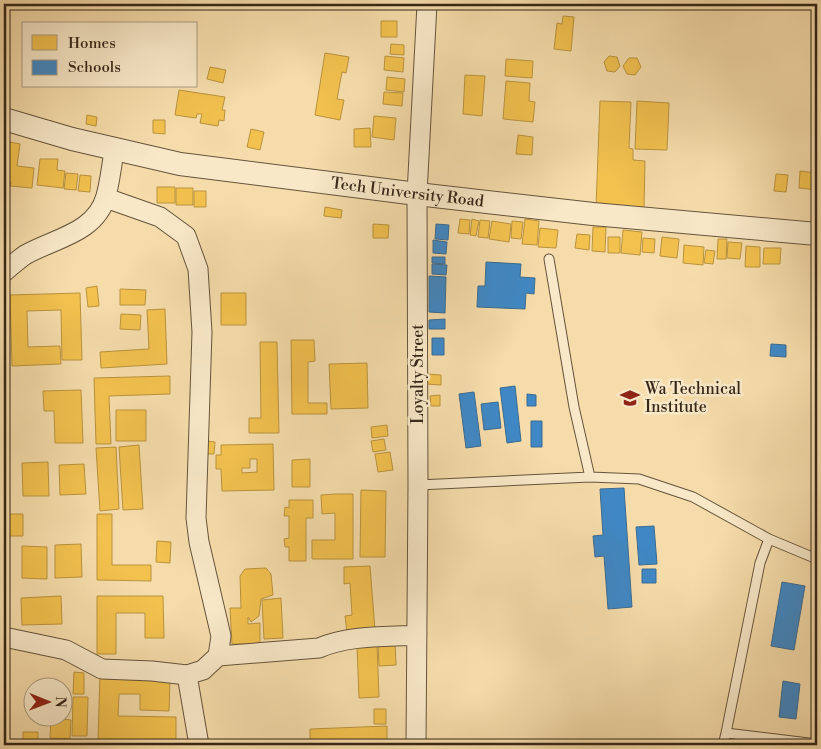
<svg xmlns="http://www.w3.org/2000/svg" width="821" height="749" font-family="'Libre Bodoni',serif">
<rect width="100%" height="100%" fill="#f5dcaa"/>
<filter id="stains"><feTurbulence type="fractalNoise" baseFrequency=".004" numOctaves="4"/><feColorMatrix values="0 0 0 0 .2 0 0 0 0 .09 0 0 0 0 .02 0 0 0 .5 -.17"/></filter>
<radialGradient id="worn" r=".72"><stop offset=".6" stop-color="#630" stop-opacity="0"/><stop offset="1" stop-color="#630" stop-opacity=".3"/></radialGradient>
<path fill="#f2c14e" stroke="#ba933e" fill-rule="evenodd" d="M563,16L574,17L571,51L554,49L557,23L562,24Z
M381,21H397V37H381Z
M391,44L404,45V55L390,54Z
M325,53L349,57L346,73L342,72L337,99L344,100L340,120L315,115Z
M385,56L404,58L403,72L384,70Z
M609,56L617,57L620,66L615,72L607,71L604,62Z
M629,58H637L641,67L635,75L627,74L623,66Z
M506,59L533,61L532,78L505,76Z
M210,67L226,70L223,83L207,79Z
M465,75L485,76L482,116L463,114Z
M387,77L405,79L404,92L386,90Z
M506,81L530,83L529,101L535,102L533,122L503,119Z
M179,90L225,97L222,110H225L224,121L219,120L218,126L200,123L202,114H197L196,118L175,115Z
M384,92L403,93L402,106L383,104Z
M600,101L631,102L629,148L633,149V160L645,161L644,208L596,207Z
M637,101L669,103L667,150L635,149Z
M87,115L97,117L96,126L86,124Z
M374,116L396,118L394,140L372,137Z
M153,120H165V134L153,133Z
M370,128L371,147H354V129Z
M251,129L264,132L260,150L247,147Z
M518,135L533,137L532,155L516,154Z
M10,142L20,144L17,166L34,168L32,188L10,186L11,182L4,181Z
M40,159H58L57,170L65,171L63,188L37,185Z
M800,171L817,173V190L799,188Z
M66,173L78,174L76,190L64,189Z
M776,174L788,175L786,192L774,191Z
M80,175L91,176L90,192L78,191Z
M157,187H175V203H157Z
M176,188H193V205H176Z
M194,191H206V207H194Z
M325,207L342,210L341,218L324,216Z
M460,219L470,220L469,234L458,233Z
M472,219L479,221L476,236L470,235Z
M525,219L539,221L537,245L522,244Z
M480,220L490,221L488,238L478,237Z
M492,221L511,224L509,242L489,239Z
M512,221L523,222L521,239L511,238Z
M373,224L389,225L388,238H373Z
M593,227H606L605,252L592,251Z
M540,228L558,230L556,248L538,247Z
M623,230L642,232L640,255L621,253Z
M577,234L590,235L589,250L575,248Z
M608,237H620V253H608Z
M662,237L679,239L677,258L660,256Z
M643,238L655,239L654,253L642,252Z
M718,239H727L726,259H717Z
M728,242L742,243L740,259L727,258Z
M684,245L704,247L703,265L683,263Z
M746,246L760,247V267H745Z
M764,248H781L780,264H763Z
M706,250L715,251L713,264L704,263Z
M97,286L99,306L88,307L86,288Z
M120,289L146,290L145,305H120Z
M80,293L82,360H62L61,310L27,311L28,347L60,346L61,364L12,366L10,295Z
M221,293H246V325H221Z
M165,309L167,364L101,368L100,352L149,349L147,310Z
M121,314L141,315L140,330L120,329Z
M4,339H8L9,359L4,360Z
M291,340H314L315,361L308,362V403H327V414H292Z
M260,342H277L279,433H249V418H261Z
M367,363L368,408L331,409L329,364Z
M427,374L441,375V385L426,384Z
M170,376V394L109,396L111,444H96L94,378Z
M81,390L83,443H55L54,411H44L43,391Z
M440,395V406H431L430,396Z
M116,410H146V441H116Z
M387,425L388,436L372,438L371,427Z
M384,439L386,450L373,452L371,441Z
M207,441L215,442L214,454H207Z
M273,444L274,490L222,491L221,469H216V455H221V445ZM250,459H257V472L242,473V468H250Z
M139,445L143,509L123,510L119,447Z
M116,447L119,509L100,511L96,448Z
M390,452L393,470L378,472L375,454Z
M310,459V487H292V460Z
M48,462L49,496H23L22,463Z
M84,464L86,494L60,495L59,465Z
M361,490L386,491L385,557H360Z
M335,494H353V559H312V540H335V513L322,514L321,495Z
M289,500H313V518H306V561H289V547H285L284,539L289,538V516H284L285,507L289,508Z
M7,514H23V536H7Z
M97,514H112V565H151V581L97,580Z
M157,541L171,542L170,563L156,562Z
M81,544L82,577L55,578V545Z
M22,546L47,547V579L22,578Z
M370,566L375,630L347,633L345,616L352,615L350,583L344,584V567Z
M266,568L271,574L273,595L261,599L259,616L251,622L248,617V624L260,623V644H232L230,608H241L240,576L245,569Z
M61,596L62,624L22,625L21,598Z
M97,596H163L164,638H145V613H116V654H97Z
M281,598L283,638L264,639L262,600Z
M395,643L396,665L379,666L378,644Z
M377,644L379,697L359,698L357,645Z
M74,672L84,673V694H73Z
M100,672L170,679L169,711L140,710V694H119L118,716L176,717V743L98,741Z
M73,697H88L87,736H72Z
M374,709H386V724H374Z
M51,718L71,720L70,739L50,738Z
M387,726V745H310V729Z
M23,732H38V745H23Z"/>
<path fill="#3f88c5" stroke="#3c6b91" d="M436,224L449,225L448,240L435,239Z
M433,240L447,242L446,254L433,253Z
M432,257H445V264L432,263Z
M486,262L521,264L520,277L535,278L534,294L526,293L525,309L477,307L478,286H485Z
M432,264L447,265L446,275L432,274Z
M429,276L446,277L445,313L429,312Z
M445,319V329H429V320Z
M432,338H444V355H432Z
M771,344L786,345V357L770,356Z
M515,386L521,441L507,443L500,388Z
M474,392L481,446L466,448L459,394Z
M527,394L536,395V406H527Z
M498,402L501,428L484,430L481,404Z
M531,421H542V447H531Z
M624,488L632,607L608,609L604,556L595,557L593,536L603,535L600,489Z
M654,526L657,564L639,565L636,527Z
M642,569H656V583H642Z
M782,582L805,586L794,650L771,646Z
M783,681L800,684L796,719L779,717Z"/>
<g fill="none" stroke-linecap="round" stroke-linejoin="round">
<defs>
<path id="service" d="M549,259L574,407L590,477
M418,485L590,477L639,479L693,497L769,539L817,559
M769,539L760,563L726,733L817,744
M723,745L726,733"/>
<path id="minor" d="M4,272C11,266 18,260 25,255C55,238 96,233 106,196C110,181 112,165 114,150
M4,637L66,650L102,669L152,671L187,675L203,670L218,656L221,636L199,542L196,518L202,332L198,269L186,236L160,217L106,198
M218,656L319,648C349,635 384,637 417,635
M187,675L199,745
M416,745L418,485L417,194L427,4"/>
<g id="tertiary">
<path id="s1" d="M4,119L72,139L180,164L417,194L593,214L817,234"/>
</g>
</defs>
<use href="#service" stroke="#66543c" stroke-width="11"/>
<use href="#minor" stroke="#66543c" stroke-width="21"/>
<use href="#tertiary" stroke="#66543c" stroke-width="24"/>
<use href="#service" stroke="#f8e8c8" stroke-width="9"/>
<use href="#minor" stroke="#f8e8c8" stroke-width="19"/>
<use href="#tertiary" stroke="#f8e8c8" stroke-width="22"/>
</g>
<defs>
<symbol id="school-bare" viewBox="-9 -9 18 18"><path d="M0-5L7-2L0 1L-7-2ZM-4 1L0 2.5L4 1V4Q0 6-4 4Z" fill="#8f2418" stroke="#f8e8c8" stroke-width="2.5" paint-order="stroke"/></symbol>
</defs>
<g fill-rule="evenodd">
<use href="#school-bare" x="616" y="384" width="28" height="28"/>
</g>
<g text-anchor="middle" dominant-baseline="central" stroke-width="5" stroke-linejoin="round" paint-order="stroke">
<g font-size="16" fill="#362718" stroke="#f8e8c8">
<text stroke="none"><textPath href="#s1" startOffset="411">Tech University Road</textPath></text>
<text transform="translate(418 374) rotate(-90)">Loyalty Street</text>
</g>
<g font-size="16" fill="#362718" stroke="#f8e8c8" text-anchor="start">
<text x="645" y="389">Wa Technical<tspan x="645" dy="18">Institute</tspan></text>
</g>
</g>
<rect width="821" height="749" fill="none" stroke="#f5dcaa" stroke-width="20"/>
<rect x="5" y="5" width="811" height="739" fill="none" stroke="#362718" stroke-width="2.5"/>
<rect x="10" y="10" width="801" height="729" fill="none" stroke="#362718"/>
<rect x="22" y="22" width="175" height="65" fill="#f8e8c8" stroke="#aa9b82"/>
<rect x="32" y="35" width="25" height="15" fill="#f2c14e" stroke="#aa9b82"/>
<text x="68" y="48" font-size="15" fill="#362718">Homes</text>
<rect x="32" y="60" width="25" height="15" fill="#3f88c5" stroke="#aa9b82"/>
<text x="68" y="72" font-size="15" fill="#362718">Schools</text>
<g transform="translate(48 702) rotate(91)"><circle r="24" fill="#f8e8c8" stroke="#aa9b82"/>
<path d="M0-4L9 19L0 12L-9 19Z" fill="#8f2418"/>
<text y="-8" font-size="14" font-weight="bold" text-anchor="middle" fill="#362718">N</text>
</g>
<rect width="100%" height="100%" filter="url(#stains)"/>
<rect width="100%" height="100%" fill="url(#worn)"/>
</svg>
